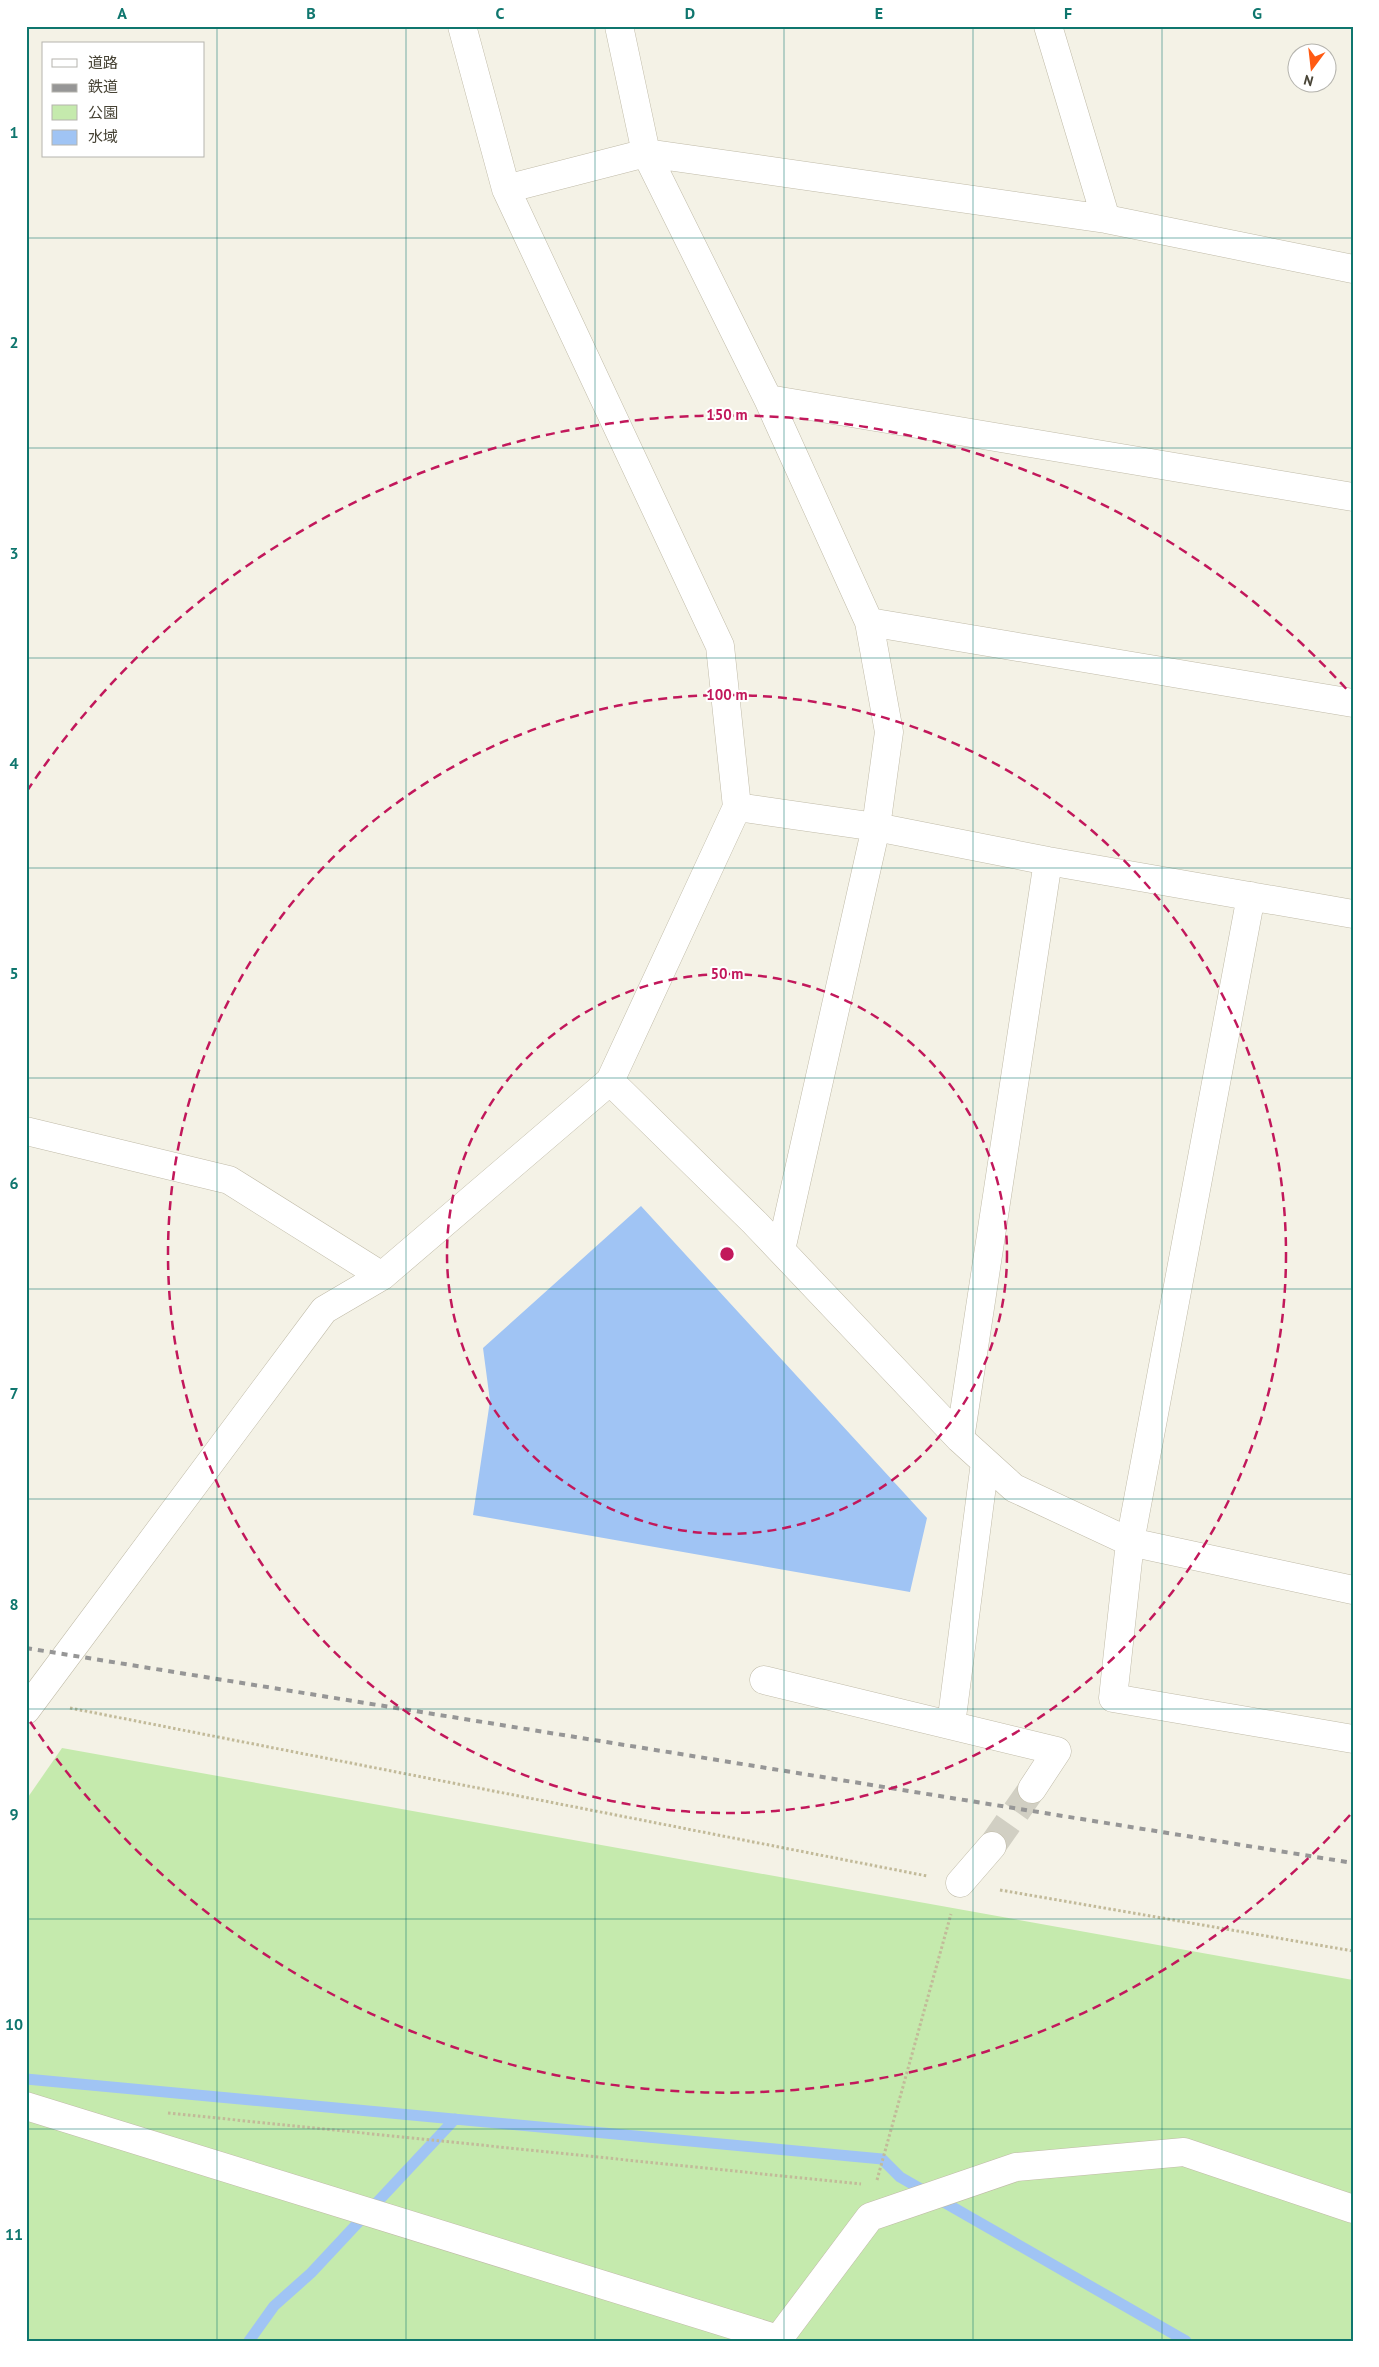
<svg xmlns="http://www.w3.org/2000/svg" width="1379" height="2367" font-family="'PT Sans','Noto Sans JP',sans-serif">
<rect width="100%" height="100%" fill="#f4f2e6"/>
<path fill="#c5eaad" d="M62,1748L1353,1980V2341H26V1800Z"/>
<path fill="#a0c4f4" d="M641,1206L927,1518L910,1592L473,1515L490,1401L483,1348Z"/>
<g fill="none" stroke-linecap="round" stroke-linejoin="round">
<path stroke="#a0c4f4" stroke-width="11" d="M26,2079L882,2159L900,2177L1186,2341
M249,2341L274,2306L311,2273L455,2119"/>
<path stroke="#d1cfc3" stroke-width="28" stroke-dasharray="28 14" stroke-linecap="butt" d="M992,1846L1032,1789"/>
<defs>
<path id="minor" d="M619,26L646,153L768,399L869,622L889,732L876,827L781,1250
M1048,26L1106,219
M506,189L646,153L1106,219L1353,269
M768,399L1353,497
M869,622L1353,703
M737,807L876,827L1048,861L1353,914
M1251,896L1130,1542L1113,1698L1353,1739
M610,1081L755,1223L960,1439L1014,1488L1130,1542L1353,1590
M26,1131L229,1180L382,1276
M960,1439L1048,861
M764,1680L1057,1751L1032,1789
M26,1710L324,1310L382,1276L610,1081L737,807L720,646L506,189L462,26
M951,1725L985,1462
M960,1883L992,1846
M26,2106L778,2339
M777,2341L870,2217L1016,2167L1184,2152L1353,2209"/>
</defs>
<use href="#minor" stroke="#c0bba8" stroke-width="29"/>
<path stroke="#c2ba99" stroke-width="3" stroke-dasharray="2.5 2.5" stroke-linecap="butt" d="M70,1708L927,1876
M1000,1890L1353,1951
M168,2113L861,2184
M877,2180L951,1914"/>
<use href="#minor" stroke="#fff" stroke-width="28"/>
<path stroke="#969696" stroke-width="4" stroke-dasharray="6 6" stroke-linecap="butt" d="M26,1648L1353,1863"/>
</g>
<path fill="none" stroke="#0f766e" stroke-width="1" stroke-opacity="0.55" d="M217,26V2341M406,26V2341M595,26V2341M784,26V2341M973,26V2341M1162,26V2341M26,238H1353M26,448H1353M26,658H1353M26,868H1353M26,1078H1353M26,1289H1353M26,1499H1353M26,1709H1353M26,1919H1353M26,2129H1353"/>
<g fill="none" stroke="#c2185b" stroke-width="2.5" stroke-dasharray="9 6">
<circle cx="727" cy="1254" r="280"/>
<circle cx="727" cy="1254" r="559"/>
<path d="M1350 1815A839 839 0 0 1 27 1717M27 791A839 839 0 0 1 1350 693"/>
</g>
<circle cx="727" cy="1254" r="8" fill="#c2185b" stroke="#fff" stroke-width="2.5"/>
<g font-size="15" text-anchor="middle" font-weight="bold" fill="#c2185b" stroke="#fff" stroke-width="4" stroke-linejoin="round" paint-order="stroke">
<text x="727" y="420">150 m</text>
<text x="727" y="700">100 m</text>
<text x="727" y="979">50 m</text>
</g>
<rect width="1379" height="2367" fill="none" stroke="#ffffff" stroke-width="55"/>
<rect x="42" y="42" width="162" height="115" fill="#ffffff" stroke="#b5b4ae"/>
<rect x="52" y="59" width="25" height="8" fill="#ffffff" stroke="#b5b4ae"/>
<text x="88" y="68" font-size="15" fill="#474335">道路</text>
<rect x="52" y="84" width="25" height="8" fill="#969696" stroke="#b5b4ae"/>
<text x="88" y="92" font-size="15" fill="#474335">鉄道</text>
<rect x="52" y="105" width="25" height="15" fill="#c5eaad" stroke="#b5b4ae"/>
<text x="88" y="118" font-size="15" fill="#474335">公園</text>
<rect x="52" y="130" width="25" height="15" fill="#a0c4f4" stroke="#b5b4ae"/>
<text x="88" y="142" font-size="15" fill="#474335">水域</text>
<g transform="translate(1312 68) rotate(195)"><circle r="24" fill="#ffffff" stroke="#b5b4ae"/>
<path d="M0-4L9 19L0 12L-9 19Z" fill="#ff5a12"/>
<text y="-8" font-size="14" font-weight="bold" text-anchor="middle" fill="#474335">N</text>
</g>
<rect x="28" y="28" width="1324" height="2312" fill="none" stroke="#0f766e" stroke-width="2"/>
<g font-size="16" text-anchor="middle" font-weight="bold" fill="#0f766e">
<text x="122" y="19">A</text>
<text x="311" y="19">B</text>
<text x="500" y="19">C</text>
<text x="690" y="19">D</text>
<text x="879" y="19">E</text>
<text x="1068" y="19">F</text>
<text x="1257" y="19">G</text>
<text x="14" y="138">1</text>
<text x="14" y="348">2</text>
<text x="14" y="559">3</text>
<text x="14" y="769">4</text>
<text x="14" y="979">5</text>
<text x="14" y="1189">6</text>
<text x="14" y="1399">7</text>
<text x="14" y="1610">8</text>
<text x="14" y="1820">9</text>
<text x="14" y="2030">10</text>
<text x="14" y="2240">11</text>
</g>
</svg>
